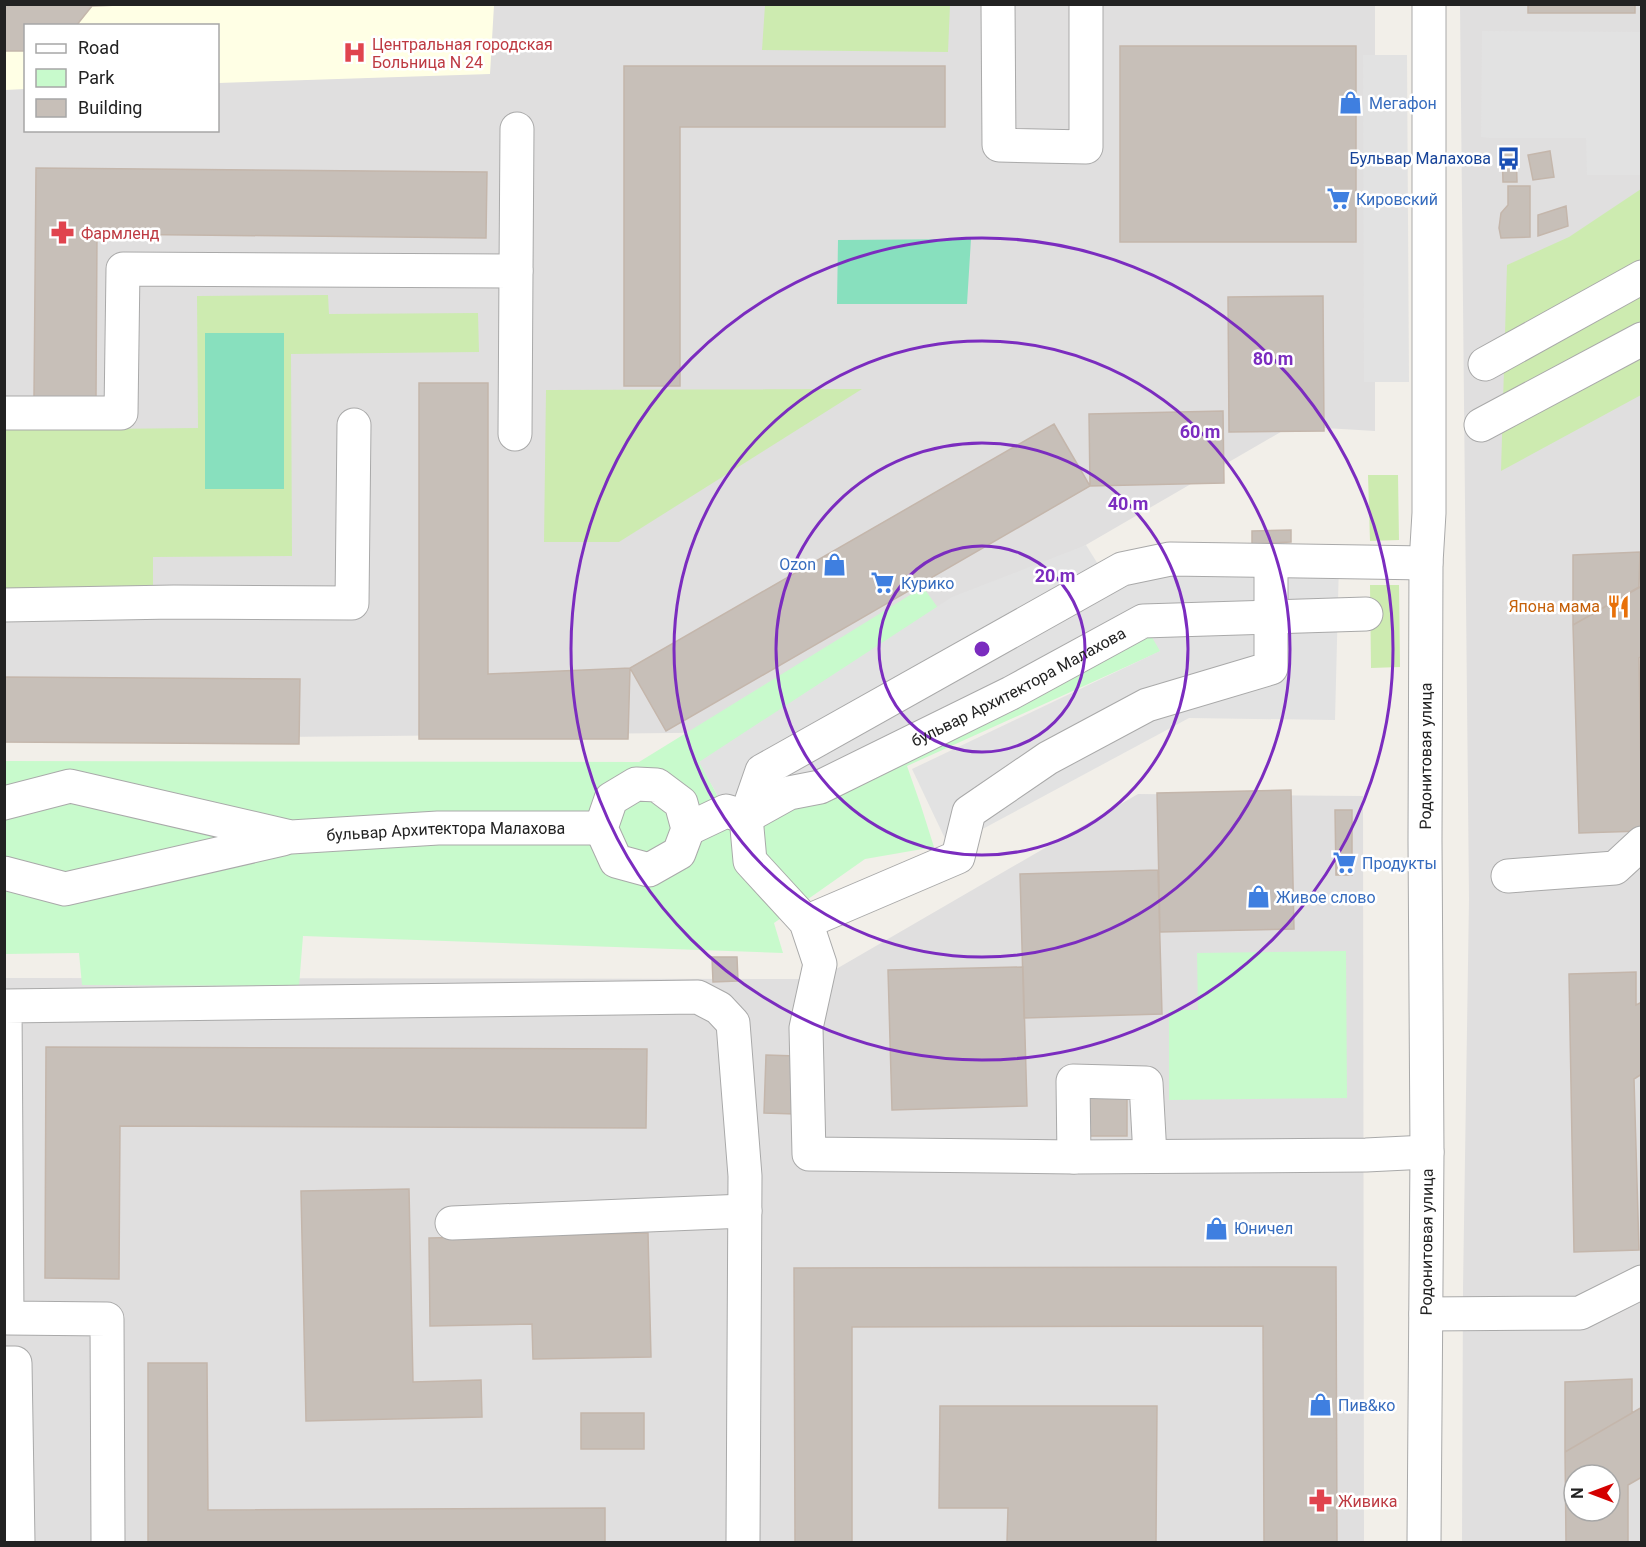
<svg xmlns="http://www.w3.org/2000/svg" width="1646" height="1547" font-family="Roboto,sans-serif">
<rect width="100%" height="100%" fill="#f2efe9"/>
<path fill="#e0dfdf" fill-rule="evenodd" d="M4,5H1375V431L1291,426L763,732L5,740ZM26,26H218V130H26Z
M1460,5H1641V1542H1462L1463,1289L1469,899ZM1574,1475H1610V1511H1574Z
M1138,794L1363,796L1364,1542H5V978L819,979Z"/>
<path fill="#ffffe5" d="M4,5H494L490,74L218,83V26H26L25,89L5,90Z"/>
<path fill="#cdebb0" d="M765,5H950L948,52L762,50Z
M1641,189V395L1501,471L1507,265L1569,237Z
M328,295L329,314L478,313L479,352L291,354L292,556L153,557V589L5,591L4,430L198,428L197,296Z
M862,389L619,542H544L546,390Z
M1368,475H1398L1399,540L1370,541Z
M1370,585H1399L1400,667L1371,668Z"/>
<path fill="#c8facc" d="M923,587L941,612L700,762L735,830L1143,621L1161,651L907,766L921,806L934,847L865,859L774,923L783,953L303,936L299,986L82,985L79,953L5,954L4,761L639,762Z
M1346,951L1347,1098L1169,1100V1010H1198L1197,953Z"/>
<path fill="#88e0be" d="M971,239L967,304H837L838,240Z
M205,333H284V489H205Z"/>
<path fill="#e2e2e2" d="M1482,31L1641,32V175H1587L1586,138H1490L1481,137Z
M1363,55H1407L1409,382H1364Z
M1086,545L1101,569L1339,562L1335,720L1189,718L949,847L912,769L1160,651L1143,622L726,811L699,762L952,597Z"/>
<path fill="#c7bfb8" stroke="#c4b6ab" stroke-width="1.5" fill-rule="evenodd" d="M4,4H147L92,6L76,26H26V51H4Z
M1528,4H1635V13H1528Z
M1120,46H1356V242H1120Z
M624,66H945V127H680V386H624Z
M1516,148L1517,182H1503L1502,149Z
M1550,151L1554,177L1533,180L1528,155Z
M36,168L487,172L486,238L97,234L96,398H34Z
M1508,186H1530V237L1501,238L1499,228L1501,213L1508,205Z
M1566,206L1568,226L1538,236V215Z
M1323,296L1324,431L1229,432L1228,297Z
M419,383H488V674L630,668L628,739H419Z
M1223,411L1224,483L1090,486L1089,414Z
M1054,424L1090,486L666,731L630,668Z
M1291,530V542L1252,544V531Z
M1640,552L1639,587L1573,625V555Z
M1642,586V656L1639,658L1642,831L1579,833L1573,625Z
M4,677L300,679L299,744L4,742Z
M1291,790L1294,929L1160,932L1157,793Z
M1335,810H1352V875H1336Z
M1158,870L1162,1014L1024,1018L1020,874Z
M712,957H737L738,981L713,982Z
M1023,967L1027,1106L892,1110L888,970Z
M1636,972V1005L1642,1002V1074L1634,1079L1639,1250L1574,1252L1569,974Z
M46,1047L647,1049L646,1128L120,1126L119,1279L45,1278Z
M766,1055L796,1056L795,1114L764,1113Z
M1081,1096H1127V1136H1081Z
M409,1189L413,1382L481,1380L482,1417L306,1421L301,1191Z
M648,1233L651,1357L533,1359L532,1324L430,1326L429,1238Z
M1336,1267L1337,1542H1264L1263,1326L852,1327V1542H795L794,1268Z
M148,1363H207L208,1510L605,1508V1542H148Z
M1632,1379V1413L1565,1452V1382Z
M940,1406H1157L1156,1542H1007L1008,1508H939Z
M1642,1407V1477L1628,1485V1542H1566L1565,1452ZM1574,1475H1610V1511H1574Z
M581,1413H644V1449H581Z"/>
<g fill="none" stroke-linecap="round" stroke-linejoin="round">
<defs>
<g id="minor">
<path d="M998,4L999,145L1086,147V4"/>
<path d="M516,271L517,129"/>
<path d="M1485,364L1642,277"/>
<path d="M4,413H121L123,269L516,271L515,434"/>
<path d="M1481,425L1642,339"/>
<path d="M1426,563L1170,559L1122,569L762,771L746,817L750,861L806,922L820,964L806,1028L809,1154L1074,1157L1366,1155L1427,1152"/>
<path d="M4,605L174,602L352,603L354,425"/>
<path d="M636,784L657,785L681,803L688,829L679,853L649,870L616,861L601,828L611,799Z"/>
<path id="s1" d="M4,803L70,786L291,837L438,828H601"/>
<path id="s2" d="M688,829L726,811L746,817L789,793L820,787L1011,693L1143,621L1366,614"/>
<path d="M4,873L65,889L283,839"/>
<path d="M1508,876L1615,868L1642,843"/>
<path d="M806,922L958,857L969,812L1048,758L1147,705L1271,668V561"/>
<path d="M1074,1157L1073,1081L1146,1083L1150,1156"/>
<path d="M452,1223L745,1211"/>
<path d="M1426,1314L1580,1313L1642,1282"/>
<path d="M4,1363H15L18,1542"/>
<path d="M108,1542L107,1319L7,1318L5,1006L698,997L719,1008L733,1023L745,1176L743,1542"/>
<path id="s3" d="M1424,1542L1427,1152L1425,840L1426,563L1429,513V4"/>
</g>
</defs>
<use href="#minor" stroke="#a9a9a9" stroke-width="35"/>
<use href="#minor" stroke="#fff" stroke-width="33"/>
</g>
<g fill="none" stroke="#7b2cbf" stroke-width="3">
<circle cx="982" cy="649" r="103"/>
<circle cx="982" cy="649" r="206"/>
<circle cx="982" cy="649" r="308"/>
<circle cx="982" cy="649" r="411"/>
</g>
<defs>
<symbol id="hospital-bare" viewBox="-9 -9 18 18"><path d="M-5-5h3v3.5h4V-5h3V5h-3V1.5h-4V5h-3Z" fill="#e0444e" stroke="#fff" stroke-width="2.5" paint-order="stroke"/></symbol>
<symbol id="shop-bare" viewBox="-9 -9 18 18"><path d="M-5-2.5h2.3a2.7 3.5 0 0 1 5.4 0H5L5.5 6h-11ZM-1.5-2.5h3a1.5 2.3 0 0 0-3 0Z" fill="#3f7fe0" stroke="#fff" stroke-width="2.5" paint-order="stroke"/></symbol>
<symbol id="bus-bare" viewBox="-9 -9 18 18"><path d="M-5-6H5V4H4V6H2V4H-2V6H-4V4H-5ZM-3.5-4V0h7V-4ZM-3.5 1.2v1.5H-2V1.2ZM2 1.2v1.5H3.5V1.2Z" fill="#1a4fb4" stroke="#fff" stroke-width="2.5" paint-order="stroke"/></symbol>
<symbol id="supermarket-bare" viewBox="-9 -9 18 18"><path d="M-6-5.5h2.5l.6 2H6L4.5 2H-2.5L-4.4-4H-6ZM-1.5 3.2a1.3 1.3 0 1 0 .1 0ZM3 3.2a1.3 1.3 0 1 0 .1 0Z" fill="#3f7fe0" stroke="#fff" stroke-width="2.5" paint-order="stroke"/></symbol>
<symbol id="pharmacy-bare" viewBox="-9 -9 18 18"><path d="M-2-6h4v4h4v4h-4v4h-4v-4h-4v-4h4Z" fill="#e0444e" stroke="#fff" stroke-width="2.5" paint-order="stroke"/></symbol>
<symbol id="restaurant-bare" viewBox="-9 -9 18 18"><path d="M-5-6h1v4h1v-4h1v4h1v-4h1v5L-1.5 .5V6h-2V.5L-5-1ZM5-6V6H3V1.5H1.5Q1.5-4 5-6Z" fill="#e8710a" stroke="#fff" stroke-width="2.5" paint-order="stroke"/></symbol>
</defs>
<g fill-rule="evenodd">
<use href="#hospital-bare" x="338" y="36" width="33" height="33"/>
<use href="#shop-bare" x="1334" y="86" width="33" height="33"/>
<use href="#bus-bare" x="1492" y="142" width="33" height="33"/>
<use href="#supermarket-bare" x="1322" y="182" width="33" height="33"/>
<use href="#pharmacy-bare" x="46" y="216" width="33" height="33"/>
<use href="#shop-bare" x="818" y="548" width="33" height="33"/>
<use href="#supermarket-bare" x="866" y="566" width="33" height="33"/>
<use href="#restaurant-bare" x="1602" y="590" width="33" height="33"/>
<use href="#supermarket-bare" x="1328" y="846" width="33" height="33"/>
<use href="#shop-bare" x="1242" y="880" width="33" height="33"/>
<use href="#shop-bare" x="1200" y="1212" width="33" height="33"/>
<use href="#shop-bare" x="1304" y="1388" width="33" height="33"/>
<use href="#pharmacy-bare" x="1304" y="1484" width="33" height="33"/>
</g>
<g text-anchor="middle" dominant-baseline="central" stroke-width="5" stroke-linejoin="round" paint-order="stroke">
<g font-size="16" fill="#be3a42" stroke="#fff" text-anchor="start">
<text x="372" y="44">Центральная городская<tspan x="372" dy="18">Больница N 24</tspan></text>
<text x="81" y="233">Фармленд</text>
<text x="1338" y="1501">Живика</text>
</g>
<g font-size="16" fill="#366cbe" stroke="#fff" text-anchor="start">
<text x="1369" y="103">Мегафон</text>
<text x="1356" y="199">Кировский</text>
<text x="816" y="564" text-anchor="end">Ozon</text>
<text x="901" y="583">Курико</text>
<text x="1362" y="863">Продукты</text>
<text x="1276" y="897">Живое слово</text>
<text x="1234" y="1228">Юничел</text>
<text x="1338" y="1405">Пив&amp;ко</text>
</g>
<g font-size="16" fill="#164399" stroke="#fff" text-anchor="end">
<text x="1491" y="158">Бульвар Малахова</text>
</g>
<g font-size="16" fill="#c56008" stroke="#fff" text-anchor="end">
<text x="1600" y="606">Япона мама</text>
</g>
<g font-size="16" fill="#222" stroke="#fff">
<text stroke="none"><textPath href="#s2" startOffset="366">бульвар Архитектора Малахова</textPath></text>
<text stroke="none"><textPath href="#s3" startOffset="786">Родонитовая улица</textPath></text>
<text stroke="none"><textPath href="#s1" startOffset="450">бульвар Архитектора Малахова</textPath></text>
<text stroke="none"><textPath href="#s3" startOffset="300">Родонитовая улица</textPath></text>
</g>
</g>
<circle cx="982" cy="649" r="9" fill="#7b2cbf" stroke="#fff" stroke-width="3"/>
<g font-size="18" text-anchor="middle" font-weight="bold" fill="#7b2cbf" stroke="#fff" stroke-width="5" stroke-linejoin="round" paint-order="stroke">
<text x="1273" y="365">80 m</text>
<text x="1200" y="438">60 m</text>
<text x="1128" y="510">40 m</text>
<text x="1055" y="582">20 m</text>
</g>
<rect width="1646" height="1547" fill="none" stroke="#222222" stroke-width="12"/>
<rect x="24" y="24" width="195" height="108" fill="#ffffff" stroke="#a7a7a7" stroke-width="1.5"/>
<rect x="36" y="44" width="30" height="9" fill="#ffffff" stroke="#a7a7a7" stroke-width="1.5"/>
<text x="78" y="54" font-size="18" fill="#222222">Road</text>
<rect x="36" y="69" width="30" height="18" fill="#c8facc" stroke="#a7a7a7" stroke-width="1.5"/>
<text x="78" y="84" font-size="18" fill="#222222">Park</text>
<rect x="36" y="99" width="30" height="18" fill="#c7bfb8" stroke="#a7a7a7" stroke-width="1.5"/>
<text x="78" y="114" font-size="18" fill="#222222">Building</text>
<g transform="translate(1592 1493) rotate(270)"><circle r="28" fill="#ffffff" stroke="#a7a7a7" stroke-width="1.5"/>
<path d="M0-4.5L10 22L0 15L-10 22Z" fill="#d40000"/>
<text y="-9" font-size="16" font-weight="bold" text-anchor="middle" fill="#222222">N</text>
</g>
</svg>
